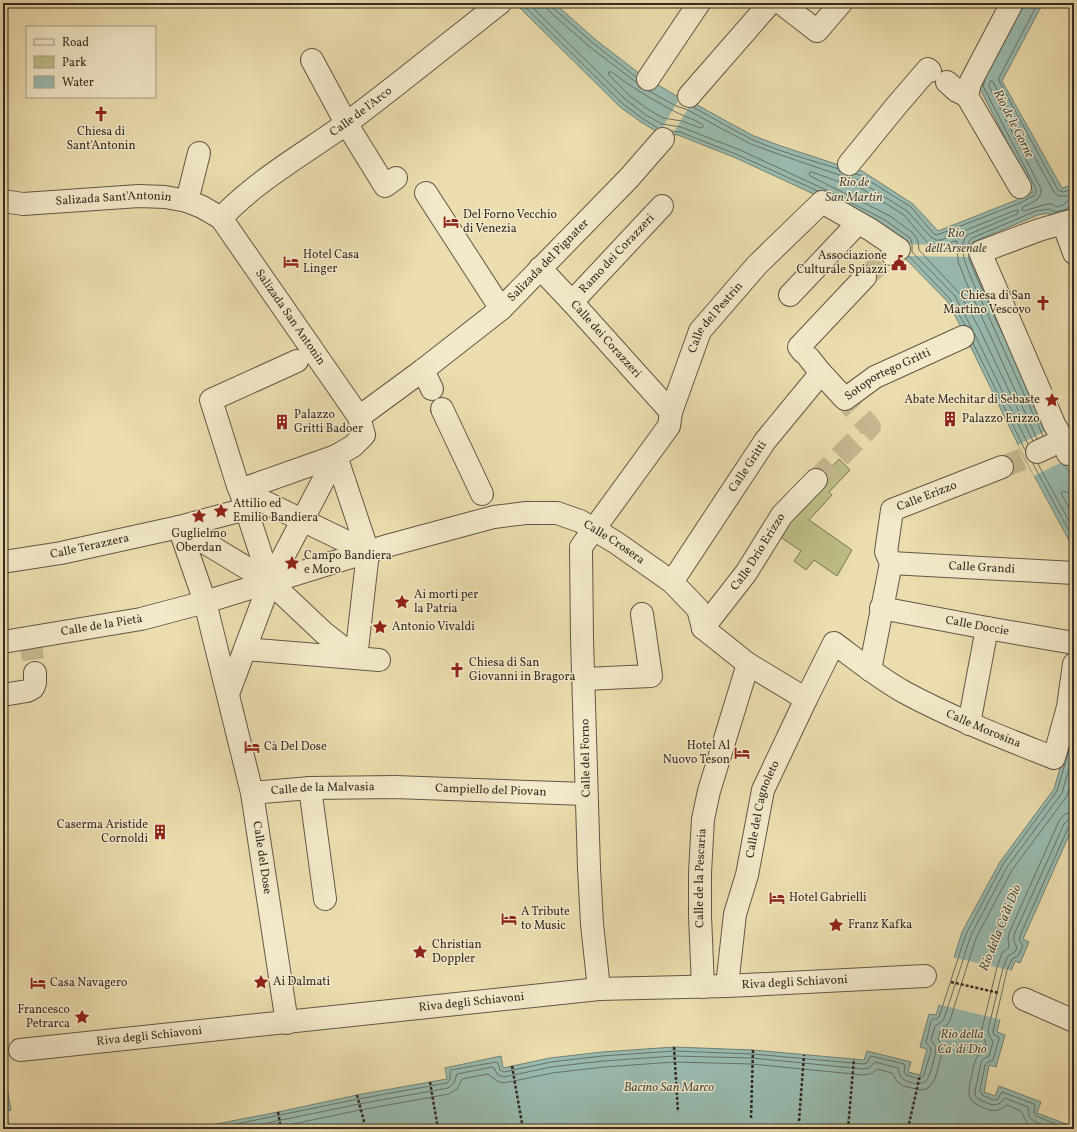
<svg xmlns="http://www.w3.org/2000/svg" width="1077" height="1132" font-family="Vollkorn,serif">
<rect width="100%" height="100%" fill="#ebddad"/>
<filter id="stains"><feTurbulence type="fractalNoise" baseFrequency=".005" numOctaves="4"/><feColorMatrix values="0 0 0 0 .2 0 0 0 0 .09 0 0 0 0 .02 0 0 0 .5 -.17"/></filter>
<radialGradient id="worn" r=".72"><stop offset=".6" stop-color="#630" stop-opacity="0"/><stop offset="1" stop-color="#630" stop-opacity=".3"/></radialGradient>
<path fill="#bdbf86" stroke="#797454" d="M839,459L850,470L829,492L832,495L809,520L852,550L837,576L814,560L806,570L794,561L801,551L776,534L818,481Z"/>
<path fill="#99bbaf" stroke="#718177" d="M515,3H554L596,40L640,74L648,79L680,98L692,102L726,121L754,136L781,146L842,166L862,171L913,204L938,231L1019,199L1033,192L978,85L1018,3H1043L1002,81L1062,188L1074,185V208H1072L1073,212L1050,217L1049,213L1038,215L973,242L972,257L1074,483V552L1071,544L1025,459L964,333L948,302L903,256L820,197L736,158L678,135L659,133L641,122L620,107Z
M1074,711V824L1023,939L1029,942L1020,963L1015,961L1011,971L997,1032L1005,1035L996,1067L989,1065L984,1092L995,1096L999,1086L1041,1102L1037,1113L1074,1127V1129H191L278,1112L357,1095L447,1079L445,1068L501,1056L503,1068L550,1058L602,1052L674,1047L753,1050L864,1060L867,1051L911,1062L908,1072L920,1075L927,1049L920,1047L929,1014L936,1015L962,932L1000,862L1054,789L1071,730Z
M3,1089V1090L7,1089L11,1110L7,1111L9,1129H3Z"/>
<path fill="#ebddad" d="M681,96L693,100L671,137L658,135Z
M903,244L973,246L972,257L903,256Z
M1051,428L1066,460L1034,476L1018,445Z
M952,957L1013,971L1002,1020L937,1004Z"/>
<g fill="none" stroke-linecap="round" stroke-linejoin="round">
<path stroke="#677269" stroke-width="1" d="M521,3L623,104L643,119L658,128
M528,3L626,100L646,115L662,124L681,127L740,150L824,189L885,220L910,238L912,243V252L955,296L973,331
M546,3L547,8L550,12L590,47L637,83
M552,3L553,8L593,43L636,77
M1038,3L999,78V81L1058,190L1063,192L1074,189
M609,72H612C631,87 651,99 672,110C682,116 693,118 703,125V127L700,128L682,121L663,118L649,110L630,96L609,75Z
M991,81L993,82L1054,192L1059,196H1068L1070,197V199L1063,205L1056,207L1052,204H1047L1024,211L1022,210L1023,207C1031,203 1042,200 1041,189L989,86Z
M649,91L676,106L688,110L722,129L751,144L778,154L839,175L858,180L907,211L931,237L936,240H941L1016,210H1018V212L1017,214L967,235C957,247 967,268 972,280L1043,436
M693,107C713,118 733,130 753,140C781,152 810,160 839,169
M671,131L680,132L738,155L818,191
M855,174L860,175L911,207L934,234L937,235L1020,203L1035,195L1036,192V189L983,86L985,81
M969,249V241L972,238L1036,211L1049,209L1055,212L1067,209L1070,205L1074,204
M969,254V259L977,278L1003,335
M909,256L950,299L965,325
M974,333L1028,444
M973,343L1025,450
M1033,441L978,326L960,294L919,250L918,241L914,234L890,216L810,176L809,174L810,172H812L837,181L856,185L904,215L926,241L931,245L940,246L955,241H957L958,261L966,282L1037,439
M1032,462L1074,540
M1038,464L1074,530
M1074,494L1068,493L1063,491L1061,493L1074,517
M212,1129L358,1099L447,1083L450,1080V1072L451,1070L496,1062L498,1063L500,1070L504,1072L551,1062L602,1056L674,1051L753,1054L864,1064L867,1063L870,1057L871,1056L904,1064L905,1066L904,1072L906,1075L919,1079L921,1078L924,1075L931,1051L930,1047L926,1043L931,1021C933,1018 937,1020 939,1017L966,934L1003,864L1057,791L1074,733
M238,1129L359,1104L448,1088L454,1083L457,1074L492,1067L494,1068L498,1075L504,1077L551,1067L603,1061L674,1056L752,1058L863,1069L869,1068L875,1062L898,1068C899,1071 899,1074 901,1077C905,1083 921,1086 926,1081C930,1078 936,1053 936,1048C935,1045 933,1043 931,1040L935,1026L941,1022L944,1019L971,935L1007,867L1062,793L1074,751
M269,1129L360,1110L449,1094L457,1089L462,1079L488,1074L497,1081L504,1083L552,1073L604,1067L674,1062L752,1064L863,1075L870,1074L878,1069L892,1073L897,1081L903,1086L920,1090L926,1089L930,1086L935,1079L942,1053L941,1045L938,1039L941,1030L947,1025L950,1020L976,938L1012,870L1067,796L1074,773
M1038,1129C1025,1124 1027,1122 1021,1111L1007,1105C997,1112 993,1112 982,1107C964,1100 969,1088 972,1074C973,1069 974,1063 976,1059C980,1051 984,1054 986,1044L983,1036L982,1029L997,967L1002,953L1009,947L1008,939L1009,933L1059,821L1065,814L1074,812
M1055,1129C1049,1126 1032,1123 1029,1116C1028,1113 1029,1109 1028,1107L1005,1098L999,1104L992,1105L978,1099L975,1095V1091L981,1063L983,1059L989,1056L993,1042L989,1035L988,1030L1003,968L1008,956L1015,952L1017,948L1014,941V935L1064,824L1068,820L1074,818
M1069,1129L1036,1116L1034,1112L1035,1106L1034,1104L1002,1092L1001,1093L998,1099L993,1100L982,1095L980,1090L985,1065L988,1062L993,1060L999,1039V1037L994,1035L993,1031L1007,970L1012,959L1018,956L1023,946L1019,940L1022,931L1069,826L1071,824L1074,823"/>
<path stroke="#c7b991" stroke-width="22" stroke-dasharray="22 11" stroke-linecap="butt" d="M865,277L892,254
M1002,467L1023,459
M816,480L870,427L849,404
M30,638L35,673"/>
<defs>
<g id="street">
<path d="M781,3L817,31L841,3"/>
<path d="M1012,3L970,83L967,96L1020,187"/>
<path d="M312,60L346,123L385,186L396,178"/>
<path d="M648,79L699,3"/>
<path d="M947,82L957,91L967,96"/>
<path d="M689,96L770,3"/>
<path d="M849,164L897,105L928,69L930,71"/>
<path d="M426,193L501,309"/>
<path id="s1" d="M3,201L23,204L139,196L165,197L187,201L202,207L221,218L359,417"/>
<path d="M187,201L199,153"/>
<path id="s2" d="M221,218C257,180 304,154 347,123C399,84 449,43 500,3"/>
<path d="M1063,223L1074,253"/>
<path id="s3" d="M540,268L572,302L671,412"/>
<path d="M790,295L858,223"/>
<path id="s4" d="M572,302L662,206"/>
<path d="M803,352L799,347L865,277"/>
<path d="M297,361L211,400L238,486L240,490L336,456"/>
<path d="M423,370L432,389"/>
<path id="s5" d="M821,373L845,399L875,377L963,337"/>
<path d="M442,409L482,494"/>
<path d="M1055,426L980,252L1039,230L1074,220"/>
<path d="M1057,429L1068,454"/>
<path d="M1037,452L1050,446"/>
<path d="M240,490L368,552"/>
<path d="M240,490L270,582"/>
<path d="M179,527L270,582L324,633L356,658"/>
<path d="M179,527L246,509"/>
<path id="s6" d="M3,562L61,553L179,527L205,602L252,793L287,1023"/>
<path id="s7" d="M891,563L1074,573"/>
<path id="s8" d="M672,582L765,441L821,373L809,358"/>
<path id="s9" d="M881,608L987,628L1074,643"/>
<path id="s10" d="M703,628L746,573L782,515L816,480"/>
<path d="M703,628L748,664L806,699"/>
<path id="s11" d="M3,642L141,619L205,602L390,545L494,517L526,513H557L580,521L615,542L672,582L698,609L703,628"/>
<path d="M245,649L379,660"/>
<path id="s12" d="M356,658L368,552L336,456L353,446L364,435L359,417L423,370L501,309L629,178L663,139"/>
<path id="s13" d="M870,670L891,563L886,552L892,510L1002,467"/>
<path d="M584,679L651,676L642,614"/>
<path d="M228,694L270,582L336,456"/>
<path d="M3,695L27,691L33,688L35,683V673"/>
<path d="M969,724L987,628"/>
<path d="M310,788L325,899"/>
<path id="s14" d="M252,793L310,788L395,787L586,794"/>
<path id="s15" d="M727,986L735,914L747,875L763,790L806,699L834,643C857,660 879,678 904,692C952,718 1004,738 1054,758L1068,707L1074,664"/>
<path id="s16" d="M703,987L700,916V873L703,819L709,791L748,664"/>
<path id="s17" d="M599,989L592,924L589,868L582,639L581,547L669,426L671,412L700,331L757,265L822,202L871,230L899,249L892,254"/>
<path d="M1024,999L1074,1021"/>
<path id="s18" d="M20,1050L599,989L727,986L925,976"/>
</g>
</defs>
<use href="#street" stroke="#625746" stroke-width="24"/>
<path stroke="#352a23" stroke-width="2.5" stroke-dasharray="3 2" stroke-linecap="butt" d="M925,250L952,251
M951,982L999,993
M674,1047L678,1112
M512,1066L523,1129
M430,1082L438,1129
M357,1095L366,1129
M278,1112L281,1129
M751,1118L753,1050
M799,1121L804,1055
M909,1124L920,1075
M848,1129L854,1059"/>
<use href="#street" stroke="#f2e9ca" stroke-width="22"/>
</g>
<defs>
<symbol id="church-bare" viewBox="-9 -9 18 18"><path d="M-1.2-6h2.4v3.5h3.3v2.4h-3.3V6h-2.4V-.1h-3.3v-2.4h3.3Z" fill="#8f2418" stroke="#f2e9ca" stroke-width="2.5" paint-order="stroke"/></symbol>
<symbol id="hotel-bare" viewBox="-9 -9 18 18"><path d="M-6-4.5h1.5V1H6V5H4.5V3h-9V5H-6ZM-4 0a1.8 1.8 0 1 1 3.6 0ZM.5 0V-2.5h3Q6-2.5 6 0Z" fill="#8f2418" stroke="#f2e9ca" stroke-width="2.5" paint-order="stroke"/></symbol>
<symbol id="civic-bare" viewBox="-9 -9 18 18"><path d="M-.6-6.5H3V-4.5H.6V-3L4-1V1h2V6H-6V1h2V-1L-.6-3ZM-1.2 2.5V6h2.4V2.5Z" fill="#8f2418" stroke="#f2e9ca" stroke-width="2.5" paint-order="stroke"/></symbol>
<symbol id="sight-bare" viewBox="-9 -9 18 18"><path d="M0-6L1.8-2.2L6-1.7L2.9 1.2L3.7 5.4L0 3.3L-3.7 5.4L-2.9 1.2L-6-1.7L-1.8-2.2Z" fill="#8f2418" stroke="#f2e9ca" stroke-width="2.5" paint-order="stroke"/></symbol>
<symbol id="building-bare" viewBox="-9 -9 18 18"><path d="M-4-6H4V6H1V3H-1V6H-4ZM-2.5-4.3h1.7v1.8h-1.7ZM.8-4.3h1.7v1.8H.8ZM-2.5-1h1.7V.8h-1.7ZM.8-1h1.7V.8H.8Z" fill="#8f2418" stroke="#f2e9ca" stroke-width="2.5" paint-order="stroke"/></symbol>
</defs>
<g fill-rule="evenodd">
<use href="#church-bare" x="90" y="103" width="22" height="22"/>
<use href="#hotel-bare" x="440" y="211" width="22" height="22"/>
<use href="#hotel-bare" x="280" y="251" width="22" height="22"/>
<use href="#civic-bare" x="888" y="252" width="22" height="22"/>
<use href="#church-bare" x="1032" y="292" width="22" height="22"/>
<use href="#sight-bare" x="1041" y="389" width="22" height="22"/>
<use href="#building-bare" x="939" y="408" width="22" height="22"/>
<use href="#building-bare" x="271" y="411" width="22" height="22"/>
<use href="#sight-bare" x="210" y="500" width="22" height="22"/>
<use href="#sight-bare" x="188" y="505" width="22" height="22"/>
<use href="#sight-bare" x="281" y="552" width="22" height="22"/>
<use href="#sight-bare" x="391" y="591" width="22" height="22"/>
<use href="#sight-bare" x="369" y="616" width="22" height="22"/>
<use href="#church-bare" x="446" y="659" width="22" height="22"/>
<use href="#hotel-bare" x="241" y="736" width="22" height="22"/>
<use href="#hotel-bare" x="731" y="742" width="22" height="22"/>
<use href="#building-bare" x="149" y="821" width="22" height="22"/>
<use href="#hotel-bare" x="766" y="887" width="22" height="22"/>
<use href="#hotel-bare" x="498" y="908" width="22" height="22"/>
<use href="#sight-bare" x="825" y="914" width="22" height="22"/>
<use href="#sight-bare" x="409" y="941" width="22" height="22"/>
<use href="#sight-bare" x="250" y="971" width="22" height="22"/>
<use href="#hotel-bare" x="27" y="972" width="22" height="22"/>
<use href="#sight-bare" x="71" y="1006" width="22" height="22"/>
</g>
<g text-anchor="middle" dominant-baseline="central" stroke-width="3" stroke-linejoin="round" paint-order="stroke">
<g font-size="12" fill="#352a23" stroke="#f2e9ca">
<text stroke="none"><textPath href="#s2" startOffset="176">Calle de l'Arco</textPath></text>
<text stroke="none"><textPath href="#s1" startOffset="111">Salizada Sant'Antonin</textPath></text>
<text stroke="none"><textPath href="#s4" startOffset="66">Ramo dei Corazzeri</textPath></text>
<text stroke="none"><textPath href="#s12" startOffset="508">Salizada del Pignater</textPath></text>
<text stroke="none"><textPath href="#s1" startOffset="344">Salizada San Antonin</textPath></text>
<text stroke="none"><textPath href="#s17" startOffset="712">Calle del Pestrin</textPath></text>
<text stroke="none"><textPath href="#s3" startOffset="97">Calle dei Corazzeri</textPath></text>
<text stroke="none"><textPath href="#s5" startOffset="85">Sotoportego Gritti</textPath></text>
<text stroke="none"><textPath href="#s8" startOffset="138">Calle Gritti</textPath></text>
<text stroke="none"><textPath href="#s13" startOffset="201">Calle Erizzo</textPath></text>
<text stroke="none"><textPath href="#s11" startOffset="635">Calle Crosera</textPath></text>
<text stroke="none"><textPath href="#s6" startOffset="88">Calle Terazzera</textPath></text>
<text stroke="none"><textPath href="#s10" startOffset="94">Calle Drio Erizzo</textPath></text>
<text stroke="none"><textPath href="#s7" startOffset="91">Calle Grandi</textPath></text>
<text stroke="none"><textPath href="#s11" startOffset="100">Calle de la Pietà</textPath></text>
<text stroke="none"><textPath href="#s9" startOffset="98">Calle Doccie</textPath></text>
<text stroke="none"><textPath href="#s15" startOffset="536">Calle Morosina</textPath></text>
<text transform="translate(586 758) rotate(-91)">Calle del Forno</text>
<text stroke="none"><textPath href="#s14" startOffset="71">Calle de la Malvasia</textPath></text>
<text stroke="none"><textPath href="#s14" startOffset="239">Campiello del Piovan</textPath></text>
<text stroke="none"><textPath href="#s15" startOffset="181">Calle del Cagnoleto</textPath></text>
<text stroke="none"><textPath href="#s6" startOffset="521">Calle del Dose</textPath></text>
<text stroke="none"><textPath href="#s16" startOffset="109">Calle de la Pescaria</textPath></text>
<text stroke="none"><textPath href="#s18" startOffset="778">Riva degli Schiavoni</textPath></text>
<text stroke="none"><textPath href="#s18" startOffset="454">Riva degli Schiavoni</textPath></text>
<text stroke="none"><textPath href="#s18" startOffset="130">Riva degli Schiavoni</textPath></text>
</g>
<g font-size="12" fill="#352a23" stroke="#f2e9ca" text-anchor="start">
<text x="101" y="132" text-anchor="middle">Chiesa di<tspan x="101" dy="14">Sant'Antonin</tspan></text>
<text x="463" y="215">Del Forno Vecchio<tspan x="463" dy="14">di Venezia</tspan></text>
<text x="303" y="255">Hotel Casa<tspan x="303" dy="14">Linger</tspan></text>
<text x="887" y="256" text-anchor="end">Associazione<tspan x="887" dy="14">Culturale Spiazzi</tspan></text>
<text x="1031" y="296" text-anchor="end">Chiesa di San<tspan x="1031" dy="14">Martino Vescovo</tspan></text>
<text x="1040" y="400" text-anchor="end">Abate Mechitar di Sebaste</text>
<text x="294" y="415">Palazzo<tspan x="294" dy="14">Gritti Badoer</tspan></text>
<text x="962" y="419">Palazzo Erizzo</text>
<text x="233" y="504">Attilio ed<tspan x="233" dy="14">Emilio Bandiera</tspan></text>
<text x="199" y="534" text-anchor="middle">Guglielmo<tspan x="199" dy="14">Oberdan</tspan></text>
<text x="304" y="556">Campo Bandiera<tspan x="304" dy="14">e Moro</tspan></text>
<text x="414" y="595">Ai morti per<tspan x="414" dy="14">la Patria</tspan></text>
<text x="392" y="627">Antonio Vivaldi</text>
<text x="469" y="663">Chiesa di San<tspan x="469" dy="14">Giovanni in Bragora</tspan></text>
<text x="730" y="746" text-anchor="end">Hotel Al<tspan x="730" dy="14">Nuovo Teson</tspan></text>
<text x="264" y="747">Cà Del Dose</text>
<text x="148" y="825" text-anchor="end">Caserma Aristide<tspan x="148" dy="14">Cornoldi</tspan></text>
<text x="789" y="898">Hotel Gabrielli</text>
<text x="521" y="912">A Tribute<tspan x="521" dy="14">to Music</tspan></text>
<text x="848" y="925">Franz Kafka</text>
<text x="432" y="945">Christian<tspan x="432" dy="14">Doppler</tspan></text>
<text x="273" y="982">Ai Dalmati</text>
<text x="50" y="983">Casa Navagero</text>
<text x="70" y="1010" text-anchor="end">Francesco<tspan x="70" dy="14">Petrarca</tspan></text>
</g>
<g font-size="13" font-style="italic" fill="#4e4e46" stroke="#f2e9ca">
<text transform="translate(1013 124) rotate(63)">Rio de le Gorne</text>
<text x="854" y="183">Rio de<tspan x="854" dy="15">San Martin</tspan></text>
<text x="956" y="234">Rio<tspan x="956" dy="15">dell'Arsenale</tspan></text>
<text transform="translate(1001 928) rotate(-68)">Rio della Ca'di Dio</text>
<text x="962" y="1035">Rio della<tspan x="962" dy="15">Ca' di Dio</tspan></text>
<text x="669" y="1088">Bacino San Marco</text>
</g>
</g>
<rect width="1077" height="1132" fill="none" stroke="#ebddad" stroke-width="16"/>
<rect x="4" y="4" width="1069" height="1124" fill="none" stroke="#352a23" stroke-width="2"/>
<rect x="8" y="8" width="1061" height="1116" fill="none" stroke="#352a23"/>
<rect x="26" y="26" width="130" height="72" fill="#f2e9ca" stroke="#a69d87"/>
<rect x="34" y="39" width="20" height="6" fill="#f2e9ca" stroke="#a69d87"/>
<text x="62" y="46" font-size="12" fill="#352a23">Road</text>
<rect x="34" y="56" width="20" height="12" fill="#bdbf86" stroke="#a69d87"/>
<text x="62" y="66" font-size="12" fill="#352a23">Park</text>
<rect x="34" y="76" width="20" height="12" fill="#99bbaf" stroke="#a69d87"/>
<text x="62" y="86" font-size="12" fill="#352a23">Water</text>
<rect width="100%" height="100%" filter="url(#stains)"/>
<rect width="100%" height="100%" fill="url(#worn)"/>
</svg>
